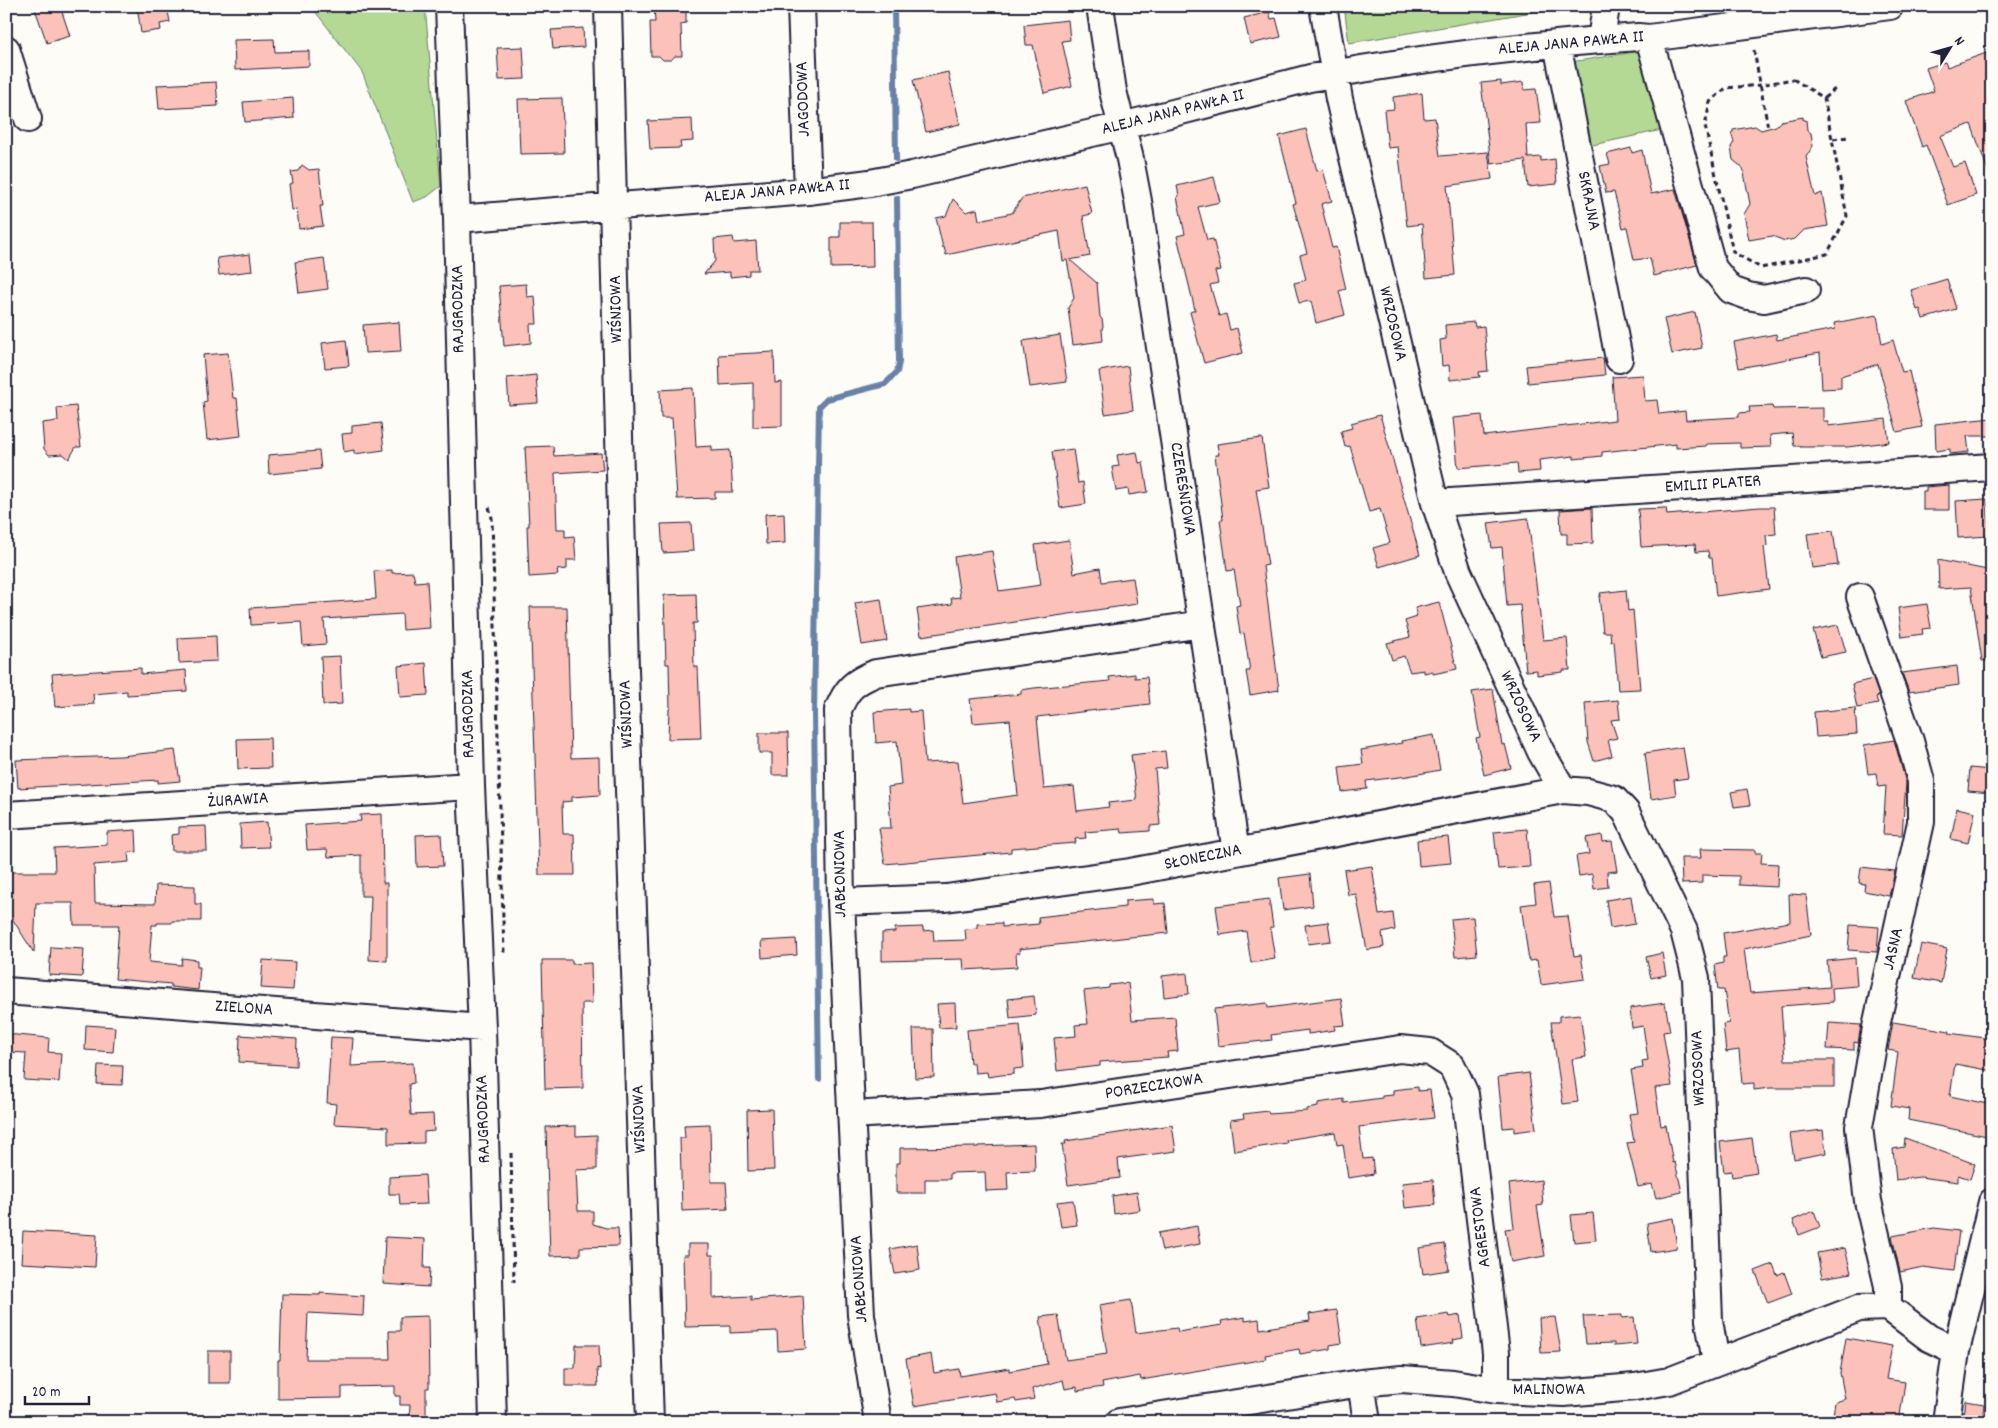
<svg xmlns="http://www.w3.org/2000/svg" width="1998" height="1428" font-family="Dekko,sans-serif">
<rect width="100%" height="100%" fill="#fdfcf7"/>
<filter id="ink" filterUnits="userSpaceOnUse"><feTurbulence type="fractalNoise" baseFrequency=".02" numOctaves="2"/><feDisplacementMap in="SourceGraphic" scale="10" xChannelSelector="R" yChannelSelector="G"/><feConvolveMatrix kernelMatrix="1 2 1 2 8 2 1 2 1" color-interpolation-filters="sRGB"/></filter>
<g filter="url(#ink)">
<path fill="#b3d994" stroke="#6a7e68" d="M311,6H425L441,186L427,197L413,202L362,72Z
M1344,6H1568L1349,43Z
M1641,51L1662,130L1588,146L1571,62Z"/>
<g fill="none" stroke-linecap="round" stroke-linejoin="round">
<path stroke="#6782a7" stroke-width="6" d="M894,6L896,159
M819,1079L814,714L819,407L827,399L885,384L897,372L899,362L897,198"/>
</g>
<path fill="#fcc1b8" stroke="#22223b" d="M34,6H60L70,36L47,43Z
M137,6H167L170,22L160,24L161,30L141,33Z
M654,6H686V23L681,24L682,56H675L671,60H663L659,56H651L650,22H655Z
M1269,12L1271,19L1276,18L1281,37L1250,44L1244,18Z
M1068,20L1070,40L1062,41L1072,86L1044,93L1033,45H1026L1024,25Z
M583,28L584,47L553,49L551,30Z
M274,39L275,52L309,51V66L235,70L234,40Z
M523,47L525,79L499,80L497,48Z
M1992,51V176H1990L1971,124L1940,136L1953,167L1965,163L1976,195L1948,205L1926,145L1922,147L1906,101L1934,91L1926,68L1945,62L1947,67Z
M948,72L960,124L926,132L913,80Z
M1501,81V85L1523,82L1524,90L1536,89L1541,123L1526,124L1528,158L1541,157V161L1555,159L1557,184L1528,187L1525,160L1491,164L1481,83Z
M216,82L218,106L159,109L157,85Z
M1422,93L1424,119L1435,118L1440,156L1488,152L1492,179L1447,186L1455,275L1426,278L1422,224L1407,226L1398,147L1388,148L1384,110L1394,109L1393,97Z
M293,98L294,118L245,122L243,102Z
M562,98L564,153L520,154L518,99Z
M1803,117V120H1806L1807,130L1811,133L1813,146L1806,157L1815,196L1822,193L1828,226L1804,230L1795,239L1785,241L1772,236L1749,240L1744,214L1750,204L1743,168L1733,160L1731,147L1734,142L1731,133L1733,132V130L1755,126L1761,130L1776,126L1781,121Z
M692,119L693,141L680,142L681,148L650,149L648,121Z
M1306,129L1317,171L1323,170L1332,201L1321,204L1332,248L1336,247L1346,289L1339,291L1345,315L1316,323L1311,301L1299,303L1294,283L1306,280L1300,255L1307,253L1293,204L1296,203L1279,136Z
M1631,148L1632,153L1642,150L1651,194L1675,189L1697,265L1654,276L1650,258L1634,260L1627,227L1623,228L1614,192L1606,193L1600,166L1610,164L1607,154Z
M302,165L309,170L319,169L323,206H320L323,226L299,229L297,209L292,210L289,184L293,183L291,172L298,171Z
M1214,177L1220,202L1198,207L1207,240L1213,239L1221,270L1215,271L1218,283L1210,285L1219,316L1226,314L1230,330L1237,328L1243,353L1204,363L1190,312L1195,310L1177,236L1185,234L1177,197L1179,196L1177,186Z
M1085,184L1092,214L1083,216L1090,256L1070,260L1097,283L1100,317L1102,319L1103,326L1102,329L1103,341L1073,345L1068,308L1074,298L1067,260L1063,261L1059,231L946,255L944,247L943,248L936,218L946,216L953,199L966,212L977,209L979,220L1012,213L1022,198Z
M840,222H872L873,267L831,268V237H840Z
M733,237L734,243L756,241L758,270H749V275L730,277V272L704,274L715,261L714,239Z
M250,254L252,271L219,275L217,258Z
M324,258L328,289L299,293L295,262Z
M1947,279L1956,309L1923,319L1920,309L1917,310L1911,290Z
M526,284L527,297L535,296L537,324H530L531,343L504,346L499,286Z
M1695,312L1702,348L1672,354L1664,319Z
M1877,315L1882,344L1893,340L1902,372L1909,371L1922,427L1897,432L1878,364L1841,376V388L1822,389L1820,353L1739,368L1734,342L1776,334L1777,340L1835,329L1834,323Z
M399,322L401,351L365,353L363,325Z
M1474,322L1475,327L1484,326L1488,371L1479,372L1480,377L1450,380L1449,365L1442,366L1440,340L1446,339L1445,325Z
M1060,335L1067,382L1030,387L1023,341Z
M346,340L349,366L325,368L322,343Z
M774,352L775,383L782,382V426L753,427V383L720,385L719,355Z
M228,353L233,398H237L241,436L207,440L203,402L207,401L203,355Z
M1603,358L1605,375L1528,383L1526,366Z
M1128,366L1133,410L1105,414L1099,371Z
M536,375L538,403L509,405L507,378Z
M1643,375L1645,401L1657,400L1659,414L1685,411L1686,420L1739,417V413L1750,412L1749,407L1772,406L1773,409L1823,408V421H1828V426L1886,419L1889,442L1847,447H1800V446H1794L1792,433L1770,435L1771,447L1740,448V443L1707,444L1706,446L1676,448V444L1602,452V456L1574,459V456L1539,460L1540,471L1518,473L1517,463L1458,468L1453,418L1482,415L1484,436L1615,420L1612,377Z
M693,388L696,447L712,446V451L730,450L733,492H715V498L677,499L672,418H661L660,390Z
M76,406L81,447H76L69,459L63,454L49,455L44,449L42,423L58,421L57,408Z
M1380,415L1420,555L1379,567L1373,548L1390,543L1380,509L1369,512L1350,446L1345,447L1341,431L1352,428L1351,423Z
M1992,418V436H1967L1969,452L1950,454V449L1936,451L1935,424Z
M381,423L384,450L354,454V450L344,452L342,434L352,433V426Z
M1262,438L1269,487L1256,489L1268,565L1263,566L1279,690L1250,695L1246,671H1250L1244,633L1240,634L1236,606L1240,605L1234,570L1227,571L1220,520H1223L1215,455H1219L1217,444Z
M553,446L554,456L601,453L603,470L555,473L557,529H565V537L574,536L576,560H567V569L557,570L558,575L529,577L527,526H529L525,447Z
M1073,449L1078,483L1083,482L1086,504L1060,508L1052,452Z
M319,451L321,469L269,474L268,455Z
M1137,452L1139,463L1143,462L1148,492L1129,495L1128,489L1116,491L1112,467L1119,466L1117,455Z
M1949,485V510H1923V491H1926V487Z
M1987,499L1989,536L1958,538L1956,501Z
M1760,507H1774L1776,534L1766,535L1767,546L1764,547L1769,589L1716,596L1712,558H1709L1708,551L1696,552L1695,544L1641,547L1638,509L1666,508L1667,515Z
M1592,508L1593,543L1567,544V534H1561L1560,510Z
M784,513L785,543L766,544L765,514Z
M1528,518L1543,640L1567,638L1570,670H1563V672L1537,675V670L1526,671L1520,605L1507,606L1502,547L1492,548L1488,523Z
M691,523L693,551L663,553L661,524Z
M1833,531L1838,565L1812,568L1807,534Z
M1069,540L1074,573L1100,568L1102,582L1133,578L1137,604L921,636L917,609L952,604L951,598L960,597L954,557L992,551L999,591L1041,585L1035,545Z
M1938,560L1992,571V660L1982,661L1971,587L1939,589Z
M392,570V573L413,572L415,582L427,581L430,628L403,630L402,614L324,619L326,644L303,646L301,622L251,625L250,608L376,599L374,571Z
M1626,590L1628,611L1633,610L1640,689L1618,690L1614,641L1611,642L1610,632H1603L1599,596H1601L1600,593Z
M696,594L697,623H693L694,667H698L701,738L668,739L669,709H670L669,664H666L664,595Z
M881,599L887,641L862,645L855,603Z
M1439,602L1457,669L1433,674V671L1424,673V670L1410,672L1404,656L1392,660L1387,643L1410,637L1405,621L1417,617L1415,608Z
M1927,604L1931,628L1922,629L1923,634L1902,637L1898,608Z
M530,607H567L571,758L599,757L600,795L572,797V801L562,802L563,834H574L575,875H539Z
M1838,625L1846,652L1821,657L1813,630Z
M216,636L217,661L179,663L178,638Z
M340,656L342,704L323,705L321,657Z
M426,663L428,695L400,697L398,666Z
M1957,666L1959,685L1909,692L1902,673Z
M141,668V674L186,670L187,691L127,695V691L93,694L94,704L55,707L52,674Z
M1135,674V678L1147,677L1150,704L1037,717L1044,789L1074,786L1077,811L1109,807L1108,803L1137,800L1131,755L1165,751L1167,768L1155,769L1160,825L1150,826V831L1122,833L1121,829L1085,832L1086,838L1075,839L1076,843L1011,848V852L885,864L879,828H891L888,787L901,785L897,741L876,743L874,712L909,709V712L921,711L925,763L958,761L963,803L1018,795L1010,720L973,723L970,699L1021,694V690L1034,688L1110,681L1109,677Z
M1873,679L1879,696L1876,697L1878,704L1857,708L1852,684Z
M1493,689L1502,745L1505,744L1511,768L1484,775L1476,738L1480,737L1472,692Z
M1618,700L1620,719L1611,720L1617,738L1608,740L1612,756L1594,761L1588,742L1585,703Z
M1855,708L1857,734L1816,737L1814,712Z
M759,733H788L789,775H772V753H759Z
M1434,735L1440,770L1408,776L1366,781L1367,789L1342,792L1339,767L1363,764L1361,750L1402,743L1401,741Z
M270,738L271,768L238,769L237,739Z
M1894,740L1906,783L1902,835L1883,834L1886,786L1878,787L1876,773L1868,774L1864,745Z
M1683,747L1688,778L1674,780L1676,795L1651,799L1645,753Z
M175,750L180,781L158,783V780L18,788L16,760L121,756Z
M1970,768L1992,770L1991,793L1968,791Z
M1747,789L1750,805L1734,807L1731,792Z
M1957,808L1975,812L1968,843L1951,839Z
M382,814L383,883H387V961L369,960L371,896H361V855L328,857L327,849L307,850L305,825L361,821L360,815Z
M267,822L269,847L241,848L240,824Z
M206,826L207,851H172L171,835L179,834V827Z
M1527,829L1530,867L1498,869L1494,832Z
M136,830L137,852L128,853L129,862L94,865L95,903L155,904L156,885L195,886V904H201V921H172V923H157V925H152L149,962L181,965L182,958L197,960V967H200L198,990L171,987V984L115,979L119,925H74L73,903H36L34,953L13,920H6L7,872H55L54,848L107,845V832Z
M441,834L443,866L417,867L416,835Z
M1602,835L1603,842L1612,841L1617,871L1607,872L1608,887L1594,889L1592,874L1579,876L1576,856L1589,854L1586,838Z
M1448,837L1451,863L1419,866L1417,840Z
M1700,849L1755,850V853H1762L1761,863L1778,864L1777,887L1739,885V876L1702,875V883L1682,884L1681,858H1701Z
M1372,866L1379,915L1393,913L1395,930L1382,933L1384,947L1367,950L1356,894L1348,895L1344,870Z
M1861,867L1895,871L1889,896L1864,891L1865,884L1859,883Z
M1310,874L1313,906L1283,910L1279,878Z
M1549,883L1554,917L1568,916L1574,956L1581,955L1585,979L1541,985L1537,960L1529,961L1521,905L1536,903L1534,885Z
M1789,894L1806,895L1811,935L1744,949L1750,993L1830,987L1827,961L1855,958L1857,986L1832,988L1833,1002L1781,1006L1785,1060H1834V1088H1770L1754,1090V1083L1742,1084L1739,1050L1726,1052L1723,1024L1729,1023L1724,990H1718L1715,965L1723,963V957H1726L1723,933L1790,922Z
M1631,896L1635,924L1610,928L1606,900Z
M1154,899V904L1165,903L1168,933L1019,949L1020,953H1016L1017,967L964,970L963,959L882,961V933L895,932V928L923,927V931L933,930L934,941L966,940L965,929L977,928V924L1002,923V927L1039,924L1038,917L1125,907V901Z
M1269,899L1273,927L1270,928L1275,959L1251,963L1246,931L1220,935L1216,906Z
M1473,917L1477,955L1455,957L1451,919Z
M1328,922L1331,941L1308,944L1305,925Z
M1850,925L1879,927L1877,952L1848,950Z
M796,939L797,955L762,958L761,941Z
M1921,944L1947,949L1941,983L1914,978Z
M51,947L84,949L82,977L49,975Z
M1662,953L1666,975L1651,978L1646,957Z
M263,960L295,962L293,990L261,988Z
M542,960H572V964L591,963L592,1003H582L583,1088L545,1089Z
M1187,973L1189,994L1164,997L1162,976Z
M1128,983L1132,1020L1175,1017L1178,1051L1167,1052L1168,1057L1100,1062V1066L1057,1071L1054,1038L1076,1036L1075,1025L1088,1024L1084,991L1109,988V985Z
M1034,996L1036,1015L1010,1018L1008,999Z
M1341,998L1345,1025L1334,1026L1335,1030L1308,1034V1030L1271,1035L1272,1040L1218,1046L1214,1009L1267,1003L1268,1008Z
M955,1003L956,1027L939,1028L937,1004Z
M1665,1003L1670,1031L1663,1032L1672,1086L1655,1088L1661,1126L1666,1125L1673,1163L1675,1162L1682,1192L1656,1198L1652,1184L1638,1187L1627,1143L1634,1142L1629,1114L1638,1113L1631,1070L1643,1068L1642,1061L1648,1060L1643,1026L1632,1028L1630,1008Z
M1580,1014L1586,1057L1572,1059L1578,1102L1563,1104L1551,1022H1559V1016Z
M1893,1022L1950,1031L1949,1033L1992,1039V1071L1955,1064L1950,1096L1992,1105V1128L1989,1127L1987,1136L1908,1120L1909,1109L1891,1106L1898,1052L1888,1050Z
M1829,1023L1861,1025L1858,1043L1854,1042V1050L1827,1049Z
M86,1025L115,1027L113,1052L85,1050Z
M1020,1025L1024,1068L1014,1069V1074L1001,1075L988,1077L987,1072L975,1073L974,1063H970L967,1030Z
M913,1029H933L934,1077L915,1078Z
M6,1034L49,1038L48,1052L61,1053L59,1082L24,1080L26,1053L6,1052Z
M240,1035L297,1039L296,1066L239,1062Z
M331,1037L353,1038L351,1066L413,1063L414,1083L409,1084L411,1115L433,1114L434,1131L424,1132V1143L388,1144V1127L334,1124L336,1104L327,1103Z
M98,1065L123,1066L122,1085L97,1084Z
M1529,1073L1536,1129L1514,1132V1127L1503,1128L1498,1077Z
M1418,1087V1091L1430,1090L1434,1118L1359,1127L1363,1159L1372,1158L1374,1174L1348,1178L1343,1144L1337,1145L1335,1132L1286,1140L1287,1143L1234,1151L1230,1120L1244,1118L1243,1114L1268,1111L1269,1114L1307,1111V1109L1318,1107V1103L1344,1099V1103L1382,1098V1096L1393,1095V1090Z
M772,1109L774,1170L748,1171L747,1110Z
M710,1124L711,1182H726L728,1209L682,1211L680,1138H685L684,1125Z
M1172,1125L1176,1151L1118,1159L1120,1178L1068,1185L1062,1144H1066L1065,1141Z
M576,1126V1136L597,1135V1169L576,1170L578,1211H593V1224L606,1228H618L619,1246L580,1247V1255L550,1256L546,1127Z
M1823,1130L1826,1153L1794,1159L1790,1134Z
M1752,1138L1757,1173L1732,1177L1731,1171L1724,1172L1720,1142Z
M1905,1138L1975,1164L1970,1179L1958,1175V1182L1920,1177L1896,1180L1893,1149L1904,1147Z
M1034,1144L1035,1171L1007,1172L1008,1190L986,1191L985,1172L950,1173V1179H925V1193H896V1163H900V1148L978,1147V1146Z
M425,1175L427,1204L400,1205L399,1194H389V1177Z
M1433,1180L1435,1205L1405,1208L1402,1183Z
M1541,1180L1543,1205L1537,1206L1545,1256L1511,1262L1505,1229L1514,1228L1509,1184Z
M1137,1192L1140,1210L1114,1214L1112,1196Z
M1073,1200L1077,1225L1061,1227L1057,1202Z
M1814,1211L1820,1227L1799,1235L1793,1220Z
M1593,1213L1596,1240L1574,1242L1571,1215Z
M1673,1218L1677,1248L1651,1252L1647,1223Z
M1197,1226L1200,1244L1162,1251L1158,1233Z
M1934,1228L1959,1231L1954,1271L1923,1267L1900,1272L1892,1236Z
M23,1231L97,1235L95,1267L21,1263Z
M385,1237L425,1239L424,1268H430L429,1287L383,1284Z
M688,1244H709V1255H713V1298L751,1296V1300L803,1296L806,1349L778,1351L777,1331L730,1333V1326L685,1327L683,1255H688Z
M917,1244L920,1270L895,1274L890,1249Z
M1445,1244L1449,1270L1423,1274L1419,1248Z
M1845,1248L1851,1273L1822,1278L1817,1253Z
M1773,1264L1777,1275L1784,1272L1792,1294L1768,1303L1755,1271Z
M320,1293L364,1296L363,1316L308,1313L306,1359H390L389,1331H400V1317L428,1316L429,1388H426V1422H409L410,1405H400V1396H395V1386L342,1387V1398L278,1399V1360H280L282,1294L320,1295Z
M1131,1300L1136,1333L1177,1328L1178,1332L1222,1325L1221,1321L1245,1317V1321L1259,1319L1260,1329L1310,1321L1309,1314L1337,1310L1342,1343L1330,1345V1349L1300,1354L1299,1349L1265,1355L1266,1359L1141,1380L1140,1376L1102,1383L1103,1387L1077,1391V1387L1065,1389L1063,1380L1032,1389L1034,1399L1016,1402L1015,1399L997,1402L995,1393L914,1406L906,1359L931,1354L934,1373L959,1369L960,1376L1010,1368V1371L1047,1364L1040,1317L1058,1315L1066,1360L1107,1354L1099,1305Z
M1449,1314L1450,1317L1460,1315L1463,1338L1453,1340L1454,1343L1421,1348L1417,1319Z
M1622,1315V1318L1634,1317L1637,1344L1614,1346V1343L1586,1344L1583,1316Z
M1555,1317L1561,1352L1541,1353L1539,1318Z
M1846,1338L1892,1346L1886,1379L1905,1382L1899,1422H1832L1835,1402L1845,1399L1840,1373Z
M576,1345H599L600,1369L597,1368L598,1386H565V1368H575Z
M208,1351H230V1383H208Z
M1966,1401L1984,1404L1982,1422H1963Z"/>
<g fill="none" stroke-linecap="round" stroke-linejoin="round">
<defs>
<path id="minor" d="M449,6L457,219L471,786L482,1028L493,1422
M608,6L625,669L650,1422
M801,6L808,191
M1100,6L1113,91L1130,159L1138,201L1236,852
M1323,6L1339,99L1435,503L1458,572L1541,752L1563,790L1588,792L1614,799L1626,812L1684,931L1696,978L1709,1320L1716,1363
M1649,38L1713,268L1731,290L1748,296L1764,299L1806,290
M1601,40L1606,6
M1557,44L1619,359
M6,49L28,119
M457,219L808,191L870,183L912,175L1122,126L1310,78C1418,58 1528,45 1638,37L1649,38L1890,6
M1435,503L1992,467
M1860,597L1910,741L1921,781V822L1877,1022L1859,1127L1868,1201L1888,1286V1307
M6,815L471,786
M841,902L946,898L1130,872L1563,790
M6,991L482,1028
M851,1115L1041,1104L1400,1049L1430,1052L1452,1066L1465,1094L1496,1353V1390
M1361,1383L1367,1422
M878,1422L861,1315L841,902L838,710C847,688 854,682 876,673L1202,624
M1119,1422L1361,1383L1402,1379L1453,1383L1496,1390L1564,1393L1635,1387L1669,1381L1859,1308L1888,1307L1929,1338L1956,1351
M1946,1422L1956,1351L1992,1202"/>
</defs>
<use href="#minor" stroke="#22223b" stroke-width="30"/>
<path stroke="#22223b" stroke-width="3" stroke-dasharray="5 4" stroke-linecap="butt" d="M1754,50L1768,128
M1793,79L1824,98L1847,216L1827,254L1761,268L1733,252L1705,126L1710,102L1726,88L1760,85Z
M1824,98L1836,88
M1833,139L1848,137
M489,507L492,518L504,955
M511,1153L514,1282"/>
<use href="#minor" stroke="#fdfcf7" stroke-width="26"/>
</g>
</g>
<g text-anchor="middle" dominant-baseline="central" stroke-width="4" stroke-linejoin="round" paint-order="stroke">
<g font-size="18" fill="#22223b" stroke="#fdfcf7">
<text transform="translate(1571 44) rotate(-5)">ALEJA JANA PAWŁA II</text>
<text transform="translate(804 99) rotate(-92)">JAGODOWA</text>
<text transform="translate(1173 113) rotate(-14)">ALEJA JANA PAWŁA II</text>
<text transform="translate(777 192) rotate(-5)">ALEJA JANA PAWŁA II</text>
<text transform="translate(1588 201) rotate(79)">SKRAJNA</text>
<text transform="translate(459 309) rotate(-91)">RAJGRODZKA</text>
<text transform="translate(617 309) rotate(-91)">WIŚNIOWA</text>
<text transform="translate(1392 324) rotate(77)">WRZOSOWA</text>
<text transform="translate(1713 485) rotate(-4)">EMILII PLATER</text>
<text transform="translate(1182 489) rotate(81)">CZEREŚNIOWA</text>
<text transform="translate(1520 707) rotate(65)">WRZOSOWA</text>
<text transform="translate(469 714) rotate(-91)">RAJGRODZKA</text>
<text transform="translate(627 714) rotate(-92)">WIŚNIOWA</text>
<text transform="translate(238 801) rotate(-4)">ŻURAWIA</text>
<text transform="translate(1203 858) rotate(-11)">SŁONECZNA</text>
<text transform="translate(841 874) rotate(-91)">JABŁONIOWA</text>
<text transform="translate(1894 949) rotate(-77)">JASNA</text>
<text transform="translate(244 1009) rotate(4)">ZIELONA</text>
<text transform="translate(1699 1068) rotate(-92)">WRZOSOWA</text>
<text transform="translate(1154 1087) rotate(-9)">PORZECZKOWA</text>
<text transform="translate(484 1119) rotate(-92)">RAJGRODZKA</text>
<text transform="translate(640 1119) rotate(-92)">WIŚNIOWA</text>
<text transform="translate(1481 1227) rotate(-97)">AGRESTOWA</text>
<text transform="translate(860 1279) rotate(-94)">JABŁONIOWA</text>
<text x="1549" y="1390">MALINOWA</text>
</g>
</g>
<rect width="1998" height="1428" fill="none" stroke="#fdfcf7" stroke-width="25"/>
<rect x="12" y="12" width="1973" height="1403" fill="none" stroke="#22223b" stroke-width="2" filter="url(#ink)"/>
<g transform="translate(1950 48) rotate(53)" stroke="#fdfcf7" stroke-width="4" paint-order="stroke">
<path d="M0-4L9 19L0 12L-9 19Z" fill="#22223b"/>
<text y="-8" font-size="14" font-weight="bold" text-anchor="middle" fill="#22223b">N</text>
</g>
<path d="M25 1396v8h64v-8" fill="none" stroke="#22223b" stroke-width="2.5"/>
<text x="32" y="1396" font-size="15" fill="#22223b" stroke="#fdfcf7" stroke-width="4" paint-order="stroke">20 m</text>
</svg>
